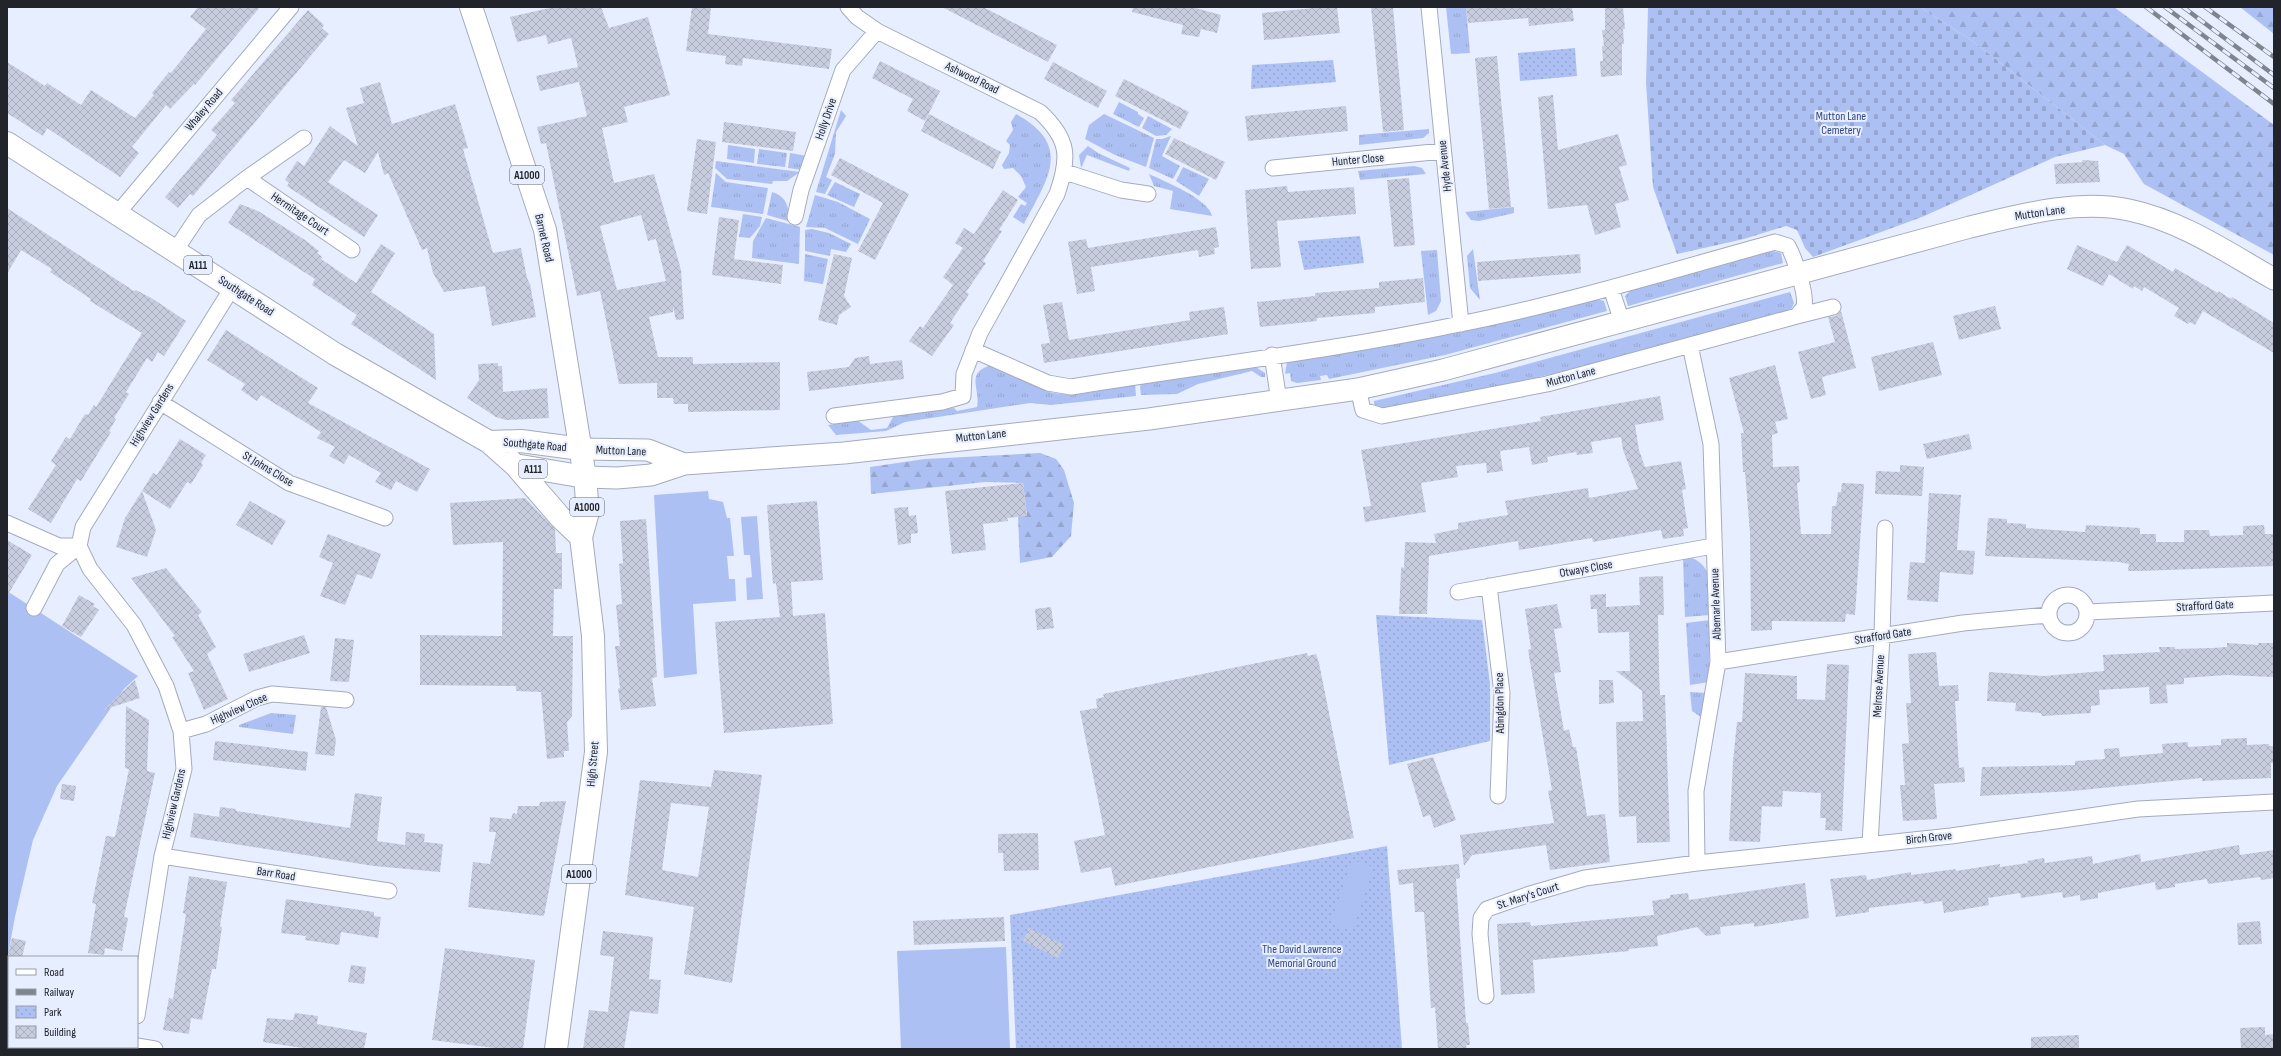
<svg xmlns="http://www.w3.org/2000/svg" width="2281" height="1056" font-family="'Sofia Sans Condensed',sans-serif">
<defs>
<pattern id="grass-tufts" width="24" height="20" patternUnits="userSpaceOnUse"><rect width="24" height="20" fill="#adc0f3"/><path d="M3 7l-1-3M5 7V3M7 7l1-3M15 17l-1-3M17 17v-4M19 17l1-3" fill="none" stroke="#95a5d0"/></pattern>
<pattern id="forest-firs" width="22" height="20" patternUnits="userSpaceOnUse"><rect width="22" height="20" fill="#adc0f3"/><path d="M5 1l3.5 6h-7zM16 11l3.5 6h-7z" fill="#95a5d0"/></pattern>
<pattern id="cemetery-stones" width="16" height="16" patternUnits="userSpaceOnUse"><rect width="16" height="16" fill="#adc0f3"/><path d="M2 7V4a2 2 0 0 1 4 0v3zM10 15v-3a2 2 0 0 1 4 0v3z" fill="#95a5d0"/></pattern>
<pattern id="park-dots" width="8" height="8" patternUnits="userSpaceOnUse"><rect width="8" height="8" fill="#adc0f3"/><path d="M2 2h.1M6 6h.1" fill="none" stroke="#95a5d0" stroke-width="1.8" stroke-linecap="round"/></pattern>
<pattern id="building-cross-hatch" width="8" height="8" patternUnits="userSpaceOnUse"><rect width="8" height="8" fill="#c7cdde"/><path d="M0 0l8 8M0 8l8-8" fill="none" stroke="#abb0bf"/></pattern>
</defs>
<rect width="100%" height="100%" fill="#e7eeff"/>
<path fill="url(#grass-tufts)" d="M1446,7H1466L1470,53L1451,54Z
M1119,102L1138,112V114L1144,118L1139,127L1113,114Z
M841,110L846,116L836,132L835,154L826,177L832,180L825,194L816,192Z
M1016,114C1074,146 1047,179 1024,224L1013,217L1021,204L1025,206L1027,203L1018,197L1026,187L1021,176L1013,168L1004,169L1002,165L1009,153L1010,145L1006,141L1013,130L1011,122Z
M1104,114L1154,138L1146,167L1115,155L1085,139L1089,125Z
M1148,116L1172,129L1166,135L1156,136L1142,128Z
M1429,129V133L1423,138L1359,145V135Z
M1171,136L1162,156L1180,166L1173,179L1149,168L1156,139H1162Z
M728,145L755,149L754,163L727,159Z
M1088,146L1098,153L1130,168L1129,171L1087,155L1081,168L1079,155Z
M759,149L787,153L785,167L757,164Z
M790,153L807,156L802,170L788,168Z
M716,161L800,172L787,181H773L772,184L727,179L715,168Z
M1414,166L1422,168L1426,174L1360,180L1358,171Z
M1183,167L1209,179L1199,196L1176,181Z
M716,173L726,182L768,188L763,214L711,207Z
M1149,174C1164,181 1209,199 1212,216L1170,209L1173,191L1154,186Z
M835,182L860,194L854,207L827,195Z
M772,192C786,196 790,207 788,221L767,215Z
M815,195L838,202L870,219L858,244L825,228L806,227Z
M1514,207V213L1479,221L1471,220L1465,212Z
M743,214L762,217L760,226L750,238L739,237Z
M766,218L800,227L799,264L752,258L753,241Z
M812,229L829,233L851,244L846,252L831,249L830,256L805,251V230Z
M1473,249L1480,300L1470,288L1467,256Z
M1437,250L1441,301L1436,311L1428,315L1421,251Z
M1773,251L1781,253L1783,263L1628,306L1625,296L1631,290Z
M805,254L828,259L823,284L804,281Z
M1790,292L1794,303L1792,308L1786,311L1606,361L1505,385L1380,409L1374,404V401L1495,373Z
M1596,299L1604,301L1607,311L1445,355L1329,379L1327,375L1320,376L1321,380L1297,383L1291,381L1290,373L1285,374L1287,362L1292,360Z
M992,365C1011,369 1029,384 1047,391C1071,400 1111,388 1135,383L1136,396L1051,405L1030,403L905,422L886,431L836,435L828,425L857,420L871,430L887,428L893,417L899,414L954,408L957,411L977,407C981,390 964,372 992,365Z
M1256,367L1265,373V377H1261L1252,371L1198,384L1177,394L1141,395L1140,386L1142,383Z
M1692,558C1716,568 1709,592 1710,615L1685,617L1683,559Z
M1710,620L1709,682L1690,685L1686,623Z
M1690,692L1708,693L1704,719L1692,711Z
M271,713L296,715L293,734L239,727V725Z"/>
<path fill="url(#forest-firs)" d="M1920,7H2114L2274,125V255L2144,184L2124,154L2105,145L1974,42Z
M2240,7H2274V34Z
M1040,453L1056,459L1064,470L1074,503L1071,536L1052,557L1020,563L1018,517L1027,515L1023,483L985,482L871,494L870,467L925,459Z"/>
<path fill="url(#cemetery-stones)" d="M1648,7H1920L1974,42L2105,145L2055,157L1922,217L1813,257L1805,248L1797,230L1786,226L1744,239L1677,254L1653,187L1646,83Z"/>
<path fill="url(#park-dots)" d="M1575,48L1577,76L1520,81L1518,53Z
M1333,60L1336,82L1251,89L1252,65Z
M1360,236L1364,263L1304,270L1298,241Z
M1376,615L1482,620L1490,684V741L1389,765Z
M1387,846L1402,1049H1016L1010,915Z"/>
<path fill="#adc0f3" d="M708,491L709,499L723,502L727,518H730L734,556H727L729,579H735L736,601L693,604L697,674L664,678L654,495Z
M757,516L763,599L747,600L746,578L752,577L750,555H744L741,517Z
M7,591L138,676L124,689L57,786L33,840L15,917L7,960Z
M1352,860L1373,867L1352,931L1331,924Z
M1006,947L1010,1049H901L897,951Z"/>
<path fill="url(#building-cross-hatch)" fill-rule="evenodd" d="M198,7H260L195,85L194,84L170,109L166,105L132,147L139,153L120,177L47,128L43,136L7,113V62L45,86L47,83L81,105L91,90L135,118L154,95L152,93L169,72L171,73L206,29L190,17Z
M554,7H601L609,28L648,17L670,95L624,107L628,122L602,128L614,183L654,174L681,270L684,319L676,320L673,307V312L649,317L658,357H693V364L780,362V410L688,412V404H674L673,398H657V383L619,384L600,291L577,296L546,143L541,144L537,127L587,116L579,82L540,91L536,76L578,67L571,38L548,44L546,35L517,42L510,17ZM641,215L648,241L656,239L666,281L617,290L600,226Z
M692,7H711L708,34L832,49L829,69L743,58L742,66L725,64L726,56L686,51Z
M942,7H983L1057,45L1048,62Z
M1133,7H1192L1221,15L1217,33L1201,29L1199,37L1181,34L1183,25L1132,12Z
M1324,7H1337L1340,33L1264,40L1262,13Z
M1371,7H1393L1404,130L1383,132Z
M1466,7H1572L1574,21L1529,26L1528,18L1468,23Z
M1605,7H1623L1625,29H1623L1624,44H1622V75L1601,77L1600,61H1603L1602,46H1604L1602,30H1605Z
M308,10L324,25L322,28L329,34L193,196L190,194L178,208L165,197L217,135L211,130L235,103L231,100Z
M1497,56L1511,207L1489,209L1475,58Z
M880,61L940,91L925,121L907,111L913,99L872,78Z
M1053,62L1107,91L1098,108L1044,79Z
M1124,79L1189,112L1180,129L1115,96Z
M380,82L392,124L455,104L468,148L463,149L493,253L521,248L527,278L530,284L536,317L492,326L485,286L444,292L433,273L427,248L422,250L388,173L384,175L378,152L365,173L344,160L328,182L378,215L364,237L287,186L289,183L285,180L297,161L304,166L330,126L358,146L346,108L364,103L360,88Z
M1553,95L1558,150L1618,134L1627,165L1619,167L1629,200L1615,204L1621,227L1595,235L1587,205L1548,209L1538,97Z
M1346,106L1348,131L1248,141L1245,116Z
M929,114L1001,152L993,169L921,131Z
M724,122L796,132L793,151L722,142Z
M1174,138L1225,162L1216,180L1165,154Z
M697,139L716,142L707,214L687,211Z
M840,158L909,194L875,260L858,251L883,203L831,175Z
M2082,160L2098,161L2100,182L2056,184L2054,164L2083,162Z
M1409,178L1415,245L1394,247L1387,180Z
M1287,186L1288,192L1354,187L1356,214L1277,221L1281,267L1251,269L1245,190Z
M1003,190L1018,200L999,230L1002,231L983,261L986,263L966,292L969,294L950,323L954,325L932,356L909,341L920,326L923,328L953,285L943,277L963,248L955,243L964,228L974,234Z
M240,204L258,211L305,240L319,251L317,253L322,257L321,259L356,283L381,244L395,253L371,292L434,334L436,380L351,324L357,315L312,285L315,279L228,223Z
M7,208L134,291L136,290L153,299L186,321L164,356L158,352L152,362L147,358L126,392L129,394L114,418L116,419L109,431L111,432L81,481L77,479L51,523L28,509L56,465L51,461L66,437L70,439L85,414L88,415L94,405L96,407L142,333L90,301L91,299L50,272L52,269L21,250L7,274Z
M719,217L739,220L734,259L783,265L781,284L712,275Z
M1216,227L1219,247L1214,248L1215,254L1199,257L1198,250L1091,267L1095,291L1077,294L1068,242L1086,239L1088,248Z
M2077,245L2117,262L2127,245L2173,272L2175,268L2218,293V291L2231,299L2232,297L2274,323V353L2203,311L2195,325L2189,322L2188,324L2174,316L2179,308L2144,287L2142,291L2134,286L2133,289L2109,274L2103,286L2067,269Z
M834,254L852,258L844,296L851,307L839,315L837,325L818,320Z
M1580,254L1581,273L1478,281L1477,262Z
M1423,278L1425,302L1375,307V313L1317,318V321L1260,327L1257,302L1315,296V293L1379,288V282Z
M1062,302L1069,340L1190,320L1189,312L1224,307L1228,334L1044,363L1041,344L1050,343L1043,305Z
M1995,306L2001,329L1959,340L1953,316Z
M1841,311L1856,368L1822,377L1826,395L1811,399L1798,352L1835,342L1828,317L1836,316Z
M226,330L318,388L308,403L430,469L417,492L396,481L391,490L375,482L381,473L349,455L344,464L329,456L335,447L317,438L321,432L261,395L257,401L241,390L245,384L207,360Z
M1933,342L1942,375L1879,391L1871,357Z
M869,356L870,364L902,360L904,379L809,391L807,372L849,367L855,358Z
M498,363V366H502L503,392L547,388L549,418L506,420L496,417L467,398L479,380L478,364Z
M1775,365L1788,419L1775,422L1778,433L1772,435L1773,467L1799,466L1800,482L1797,483L1801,534H1831L1832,506H1836L1838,492H1841L1842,483L1864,484L1855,615L1846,614L1845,622L1772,621V630L1751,631L1750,533L1745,472H1743L1741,433H1744L1729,378Z
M1660,396L1664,420L1635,425L1639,450L1645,467L1681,461L1686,489L1682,490L1688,528L1683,529L1684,536L1663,539L1661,530L1593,542L1592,538L1519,550L1518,541L1429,556L1427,614H1399L1401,570V567L1404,568L1405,542L1436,543L1434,534L1458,529V523L1508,515L1505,501L1588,488L1589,498L1638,489L1623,450L1621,437L1591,442L1593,453L1577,455L1576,452L1547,457L1548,462L1532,465L1529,447L1500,451L1503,471L1487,473L1486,463L1456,466L1458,477L1421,483L1426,512L1365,522L1363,507L1371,506L1361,450L1541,421L1540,417Z
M1969,434L1972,449L1927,459L1923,444Z
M180,439L206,455L201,463L203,465L191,484L187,482L170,509L142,491L153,473L157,475Z
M1900,465L1924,467L1922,496L1875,494L1876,471L1900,472Z
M1023,483L1027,516L1007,518L1008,521L983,524L986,550L952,554L945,491Z
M142,491L156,530L147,557L116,547L125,518Z
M1929,493L1961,495L1957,550L1975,551L1973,575L1940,572L1938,602L1907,600L1910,562L1925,563Z
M525,498L555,529L556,553H562V589H554L553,636H573L572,716L567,722L569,751H564V757L547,759L541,692L516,691V686L420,685V635L502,636L503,542L453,545L450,503Z
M250,501L286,521L272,545L236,525Z
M817,501L823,580L791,582L793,616L825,613L833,724L724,733L715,622L780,617L776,583L773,584L767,505Z
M908,507L909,516L916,515L918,533L911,534V543L898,545L894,508Z
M1988,518L2007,519V523L2026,524V528L2085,532L2086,525L2140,528V534H2156V542H2184V530H2209L2210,536L2243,535V526L2264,525L2265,534H2274V566L2140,571H2128L2129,564L2119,562L1985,556Z
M646,519L657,677L652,678L656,706L621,710L618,689L620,688L615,646H620L616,605L622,604L619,564L623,563L620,521Z
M328,534L381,554L372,579L357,574L345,605L320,596L333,563L319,557Z
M7,540L32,555L7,596Z
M166,568L202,612L198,615L216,647L207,654L228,699L204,710L188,673L194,671L172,637L175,636L131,578Z
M1663,576L1664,615H1658L1659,670L1660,695H1665L1670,842L1637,843L1636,816L1619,817L1616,722L1643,721L1642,691L1616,671H1630L1629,632L1598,633L1597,609H1591L1590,595L1606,594V607L1640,605L1639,577Z
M79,595L95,604L93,606L99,610L81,637L62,626Z
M1557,604L1562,628L1554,629L1561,672L1554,673L1564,731L1569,729L1573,747H1576L1587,816L1605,814L1610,862L1550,870L1546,845L1472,855L1464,866L1460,835L1554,823L1548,791L1552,790L1528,650L1531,649L1525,609Z
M1051,607L1054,628L1037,630L1035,609Z
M304,635L310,653L249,672L243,654Z
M335,638L354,640L349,682L330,681Z
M2227,643L2258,645V643H2273V677L2227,675L2184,678V684L2166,685L2168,703L2150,704L2149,687L2099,690L2100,705L2091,706V713L2042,716L2041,713L2015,711L2016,703L1987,701L1989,672L2044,676L2104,671L2103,655L2160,652L2159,647H2175V649L2213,648L2227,647Z
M1936,652L1939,686L1958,685L1959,701H1955L1959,768L1964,767L1965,782L1934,784L1937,819L1903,821L1900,785H1905L1902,744L1909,743L1906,703H1911L1908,654Z
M1307,653L1308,656L1316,654L1319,663L1354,838L1115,886L1111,867L1081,873L1074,841L1105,835L1080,711L1097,708L1096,699L1104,697L1103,694Z
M1827,664L1849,665L1842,831L1825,830L1826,818H1820L1821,793L1783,791L1782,807L1762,806L1760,842L1729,841L1733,761L1737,722H1742L1745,673L1797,676V699L1825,700Z
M135,680L140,698L103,710Z
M1599,680H1613L1614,703L1599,704Z
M126,706L149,720L147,771L155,773L124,917L128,918L122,951L105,948L104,955L88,953L96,904L92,903L106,836L115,837L129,769L125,768Z
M321,707H326L336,740L334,756L315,754Z
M2247,738V745L2269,744V746H2274V763H2271V778L2202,781V778L2072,791L1980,796L1982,767L2075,765V761L2105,759L2104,749L2119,748L2120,757L2163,753L2162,744L2188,742V747L2221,745V739Z
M215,741L308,752L306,771L213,760Z
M1433,757L1456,820L1434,828L1430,815L1423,817L1407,764Z
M714,770L762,775L732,983L684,974L694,907L625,895L640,780L711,787ZM671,803L709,807L698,877L662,870Z
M62,784L76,786L74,801L60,799Z
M355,793L382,797L377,841L405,845L406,832L425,834L424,842L443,844L440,872L374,866L190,837L194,813L219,817L220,807L236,809V811L350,828Z
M566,801L544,916L468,907L473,862L490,864L496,832H489L490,817L511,819L513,813L517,814L518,806H539L540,802Z
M1038,833L1039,870L1004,871L1003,853H998V834Z
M2239,845L2240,855L2274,850V878L2261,880L2260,877L2208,884L2207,879L2175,884V887L2156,890L2155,882L2098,893V898L2080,901V895L2063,898L2062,892L2021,898L2020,893L1988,898L1989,905L1944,913L1942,901L1924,904L1923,901L1869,908V912L1836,917L1830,879L1866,875L1867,880L1911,872V875L1956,869V871L2000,864V867L2028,863L2027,861L2044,858L2045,863L2092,856L2093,864L2140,854L2141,862Z
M1459,864L1460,878L1456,879L1466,1023H1468L1470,1045H1466L1467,1049H1438L1435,1007L1431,1008L1424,912H1415L1413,883L1399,885L1397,870Z
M189,876L227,882L220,926L222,927L216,969H212L202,1020L191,1018L189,1034L163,1030L169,998L173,999L186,914L183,913Z
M1805,883L1809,918L1754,927V923L1720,927L1721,934L1706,936L1697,927L1657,936L1658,946L1629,949V951L1533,960L1535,993L1501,995L1497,924L1530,922L1531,926L1654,915L1652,901L1670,898V895L1688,893L1689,900Z
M286,899L374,912V916L381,917L378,938L341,932L339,945L305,940L306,936L281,933Z
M1004,917L1005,941L914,945L913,921Z
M2260,921L2262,944L2238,945L2237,923Z
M1029,928L1064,945L1058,958L1023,941Z
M603,931L653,937L649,979L661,980L658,1014L630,1011L624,1049H583L589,1010L608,1012L614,957L600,955Z
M12,938L26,941L22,957H7Z
M445,948L535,960L523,1049H502L432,1040Z
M351,965L366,967L364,984L348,982Z
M295,1013L318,1016L317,1024L367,1033L364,1049H309L263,1042L267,1018L293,1020Z
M2265,1027V1035L2274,1034V1049H2241L2240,1028Z
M2079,1035V1049H2031V1037Z"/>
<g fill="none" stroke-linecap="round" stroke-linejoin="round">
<defs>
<path id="street" d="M1429,7L1461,324
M1273,168L1443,151
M1065,172L1121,190L1148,194
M247,178L304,138
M117,214L291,7
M795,217L801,190L843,70L877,31
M175,251L199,215L247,178L352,250
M1611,288L1622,322
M1797,316L1833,307
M1690,345L1711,444L1718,662L1696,791L1697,863
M973,350L1048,383L1071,387C1201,366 1331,351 1460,324C1566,303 1670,271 1775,242L1788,246C1794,257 1807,294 1804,306C1803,309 1799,313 1797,316L1547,384L1382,416L1363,410L1358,389
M1272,355L1279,401
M160,402L289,483L385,518
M834,416L942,402L963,396L964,374L980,333L1057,194C1070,157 1069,139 1040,112L877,31L857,17L848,7
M7,523L59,546H79
M1489,586L1502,693L1498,796
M1458,592L1713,546
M2049 614a19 19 0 1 1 38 0a19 19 0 1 1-38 0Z
M34,608L57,564L79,546
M2088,612L2274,603
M1718,662L1963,623L2048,615
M181,731L206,724L257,698L272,694L346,700
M1870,844L1882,636L1885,528
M162,856L389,891
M1486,996L1480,934L1481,918L1487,909L1527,895L1585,878L1697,863L1951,836L2138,809L2274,802
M137,1016L162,856L184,769L181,731L166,686L134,625L90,569L79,546L83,527L232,288
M137,1046L155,1049"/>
<path id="secondary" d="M581,449L648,450L684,464
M585,477L617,478L651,475L684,464L844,453L1149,419L1358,389L1443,370L1970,227C2020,215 2077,199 2129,210C2182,221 2228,253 2274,279"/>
<path id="primary" d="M471,7L545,230L585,477L588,512L581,537L593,636L596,752L556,1049
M7,143L335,354L489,442L515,465L585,477
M489,442L521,441L581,449
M515,465L560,517L581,537"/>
</defs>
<use href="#street" stroke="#a4abbb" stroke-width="17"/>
<use href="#secondary" stroke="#a4abbb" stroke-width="23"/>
<use href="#primary" stroke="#a4abbb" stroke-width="24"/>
<use href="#street" stroke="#fff" stroke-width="15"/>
<use href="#secondary" stroke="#fff" stroke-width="21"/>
<use href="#primary" stroke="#fff" stroke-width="22"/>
<defs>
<path id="rail" d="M2146,7L2274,104
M2165,7L2274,88
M2183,7L2274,75
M2205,7L2274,57"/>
</defs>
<use href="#rail" stroke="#7f848f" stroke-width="4.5"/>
<use href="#rail" stroke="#e7eeff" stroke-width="3" stroke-dasharray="9" stroke-linecap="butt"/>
</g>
<g text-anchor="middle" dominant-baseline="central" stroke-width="4" stroke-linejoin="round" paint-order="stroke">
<g fill="#e7eeff" stroke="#5c616a" stroke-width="1">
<rect x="510" y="166" width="34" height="18" rx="3"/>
<rect x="184" y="256" width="28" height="18" rx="3"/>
<rect x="519" y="460" width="28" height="18" rx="3"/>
<rect x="570" y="498" width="34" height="18" rx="3"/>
<rect x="562" y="865" width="34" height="18" rx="3"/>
</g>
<g font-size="11" font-weight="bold" fill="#21242a">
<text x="527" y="175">A1000</text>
<text x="198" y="265">A111</text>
<text x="533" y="469">A111</text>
<text x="587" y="507">A1000</text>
<text x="579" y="874">A1000</text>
</g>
<g font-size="12" fill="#21242a" stroke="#e7eeff">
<text transform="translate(972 78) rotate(26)">Ashwood Road</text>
<text transform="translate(204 110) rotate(-50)">Whaley Road</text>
<text transform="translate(826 119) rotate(-71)">Holly Drive</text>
<text transform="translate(1358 160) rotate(-5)">Hunter Close</text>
<text transform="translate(1445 166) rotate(-96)">Hyde Avenue</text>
<text transform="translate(2040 213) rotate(-8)">Mutton Lane</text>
<text transform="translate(300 214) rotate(34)">Hermitage Court</text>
<text transform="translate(544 238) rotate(77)">Barnet Road</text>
<text transform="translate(246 296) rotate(33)">Southgate Road</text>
<text transform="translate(1571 377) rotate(-15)">Mutton Lane</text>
<text transform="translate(152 415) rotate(-58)">Highview Gardens</text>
<text transform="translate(981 436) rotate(-6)">Mutton Lane</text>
<text transform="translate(535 445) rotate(5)">Southgate Road</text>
<text transform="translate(621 451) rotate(2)">Mutton Lane</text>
<text transform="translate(268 469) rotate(31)">St Johns Close</text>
<text transform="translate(1586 569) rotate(-10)">Otways Close</text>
<text transform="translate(1716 604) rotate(-92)">Albemarle Avenue</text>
<text transform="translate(2205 606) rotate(-3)">Strafford Gate</text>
<text transform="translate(1883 636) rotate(-9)">Strafford Gate</text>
<text transform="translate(1879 686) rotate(-87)">Melrose Avenue</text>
<text transform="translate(1500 703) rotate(-91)">Abingdon Place</text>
<text transform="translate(239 709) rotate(-24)">Highview Close</text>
<text transform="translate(593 764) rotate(-85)">High Street</text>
<text transform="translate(174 804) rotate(-77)">Highview Gardens</text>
<text transform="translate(1929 838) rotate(-6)">Birch Grove</text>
<text transform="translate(276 874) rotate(9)">Barr Road</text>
<text transform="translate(1528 896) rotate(-18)">St. Mary's Court</text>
</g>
<g font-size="12" fill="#314581" stroke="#e7eeff">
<text x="1841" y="116">Mutton Lane<tspan x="1841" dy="14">Cemetery</tspan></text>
<text x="1302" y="949">The David Lawrence<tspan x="1302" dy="14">Memorial Ground</tspan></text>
</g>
</g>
<rect width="2281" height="1056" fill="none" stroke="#21242a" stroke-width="16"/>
<rect x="8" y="956" width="130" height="92" fill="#e7eeff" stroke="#989daa"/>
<rect x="16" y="969" width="20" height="6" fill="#ffffff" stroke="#989daa"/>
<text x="44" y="976" font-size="12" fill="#21242a">Road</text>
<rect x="16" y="989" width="20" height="6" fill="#7f848f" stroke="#989daa"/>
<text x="44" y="996" font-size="12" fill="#21242a">Railway</text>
<rect x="16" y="1006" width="20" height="12" fill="url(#park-dots)" stroke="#989daa"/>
<text x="44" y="1016" font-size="12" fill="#21242a">Park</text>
<rect x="16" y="1026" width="20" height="12" fill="url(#building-cross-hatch)" stroke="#989daa"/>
<text x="44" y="1036" font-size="12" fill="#21242a">Building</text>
</svg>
